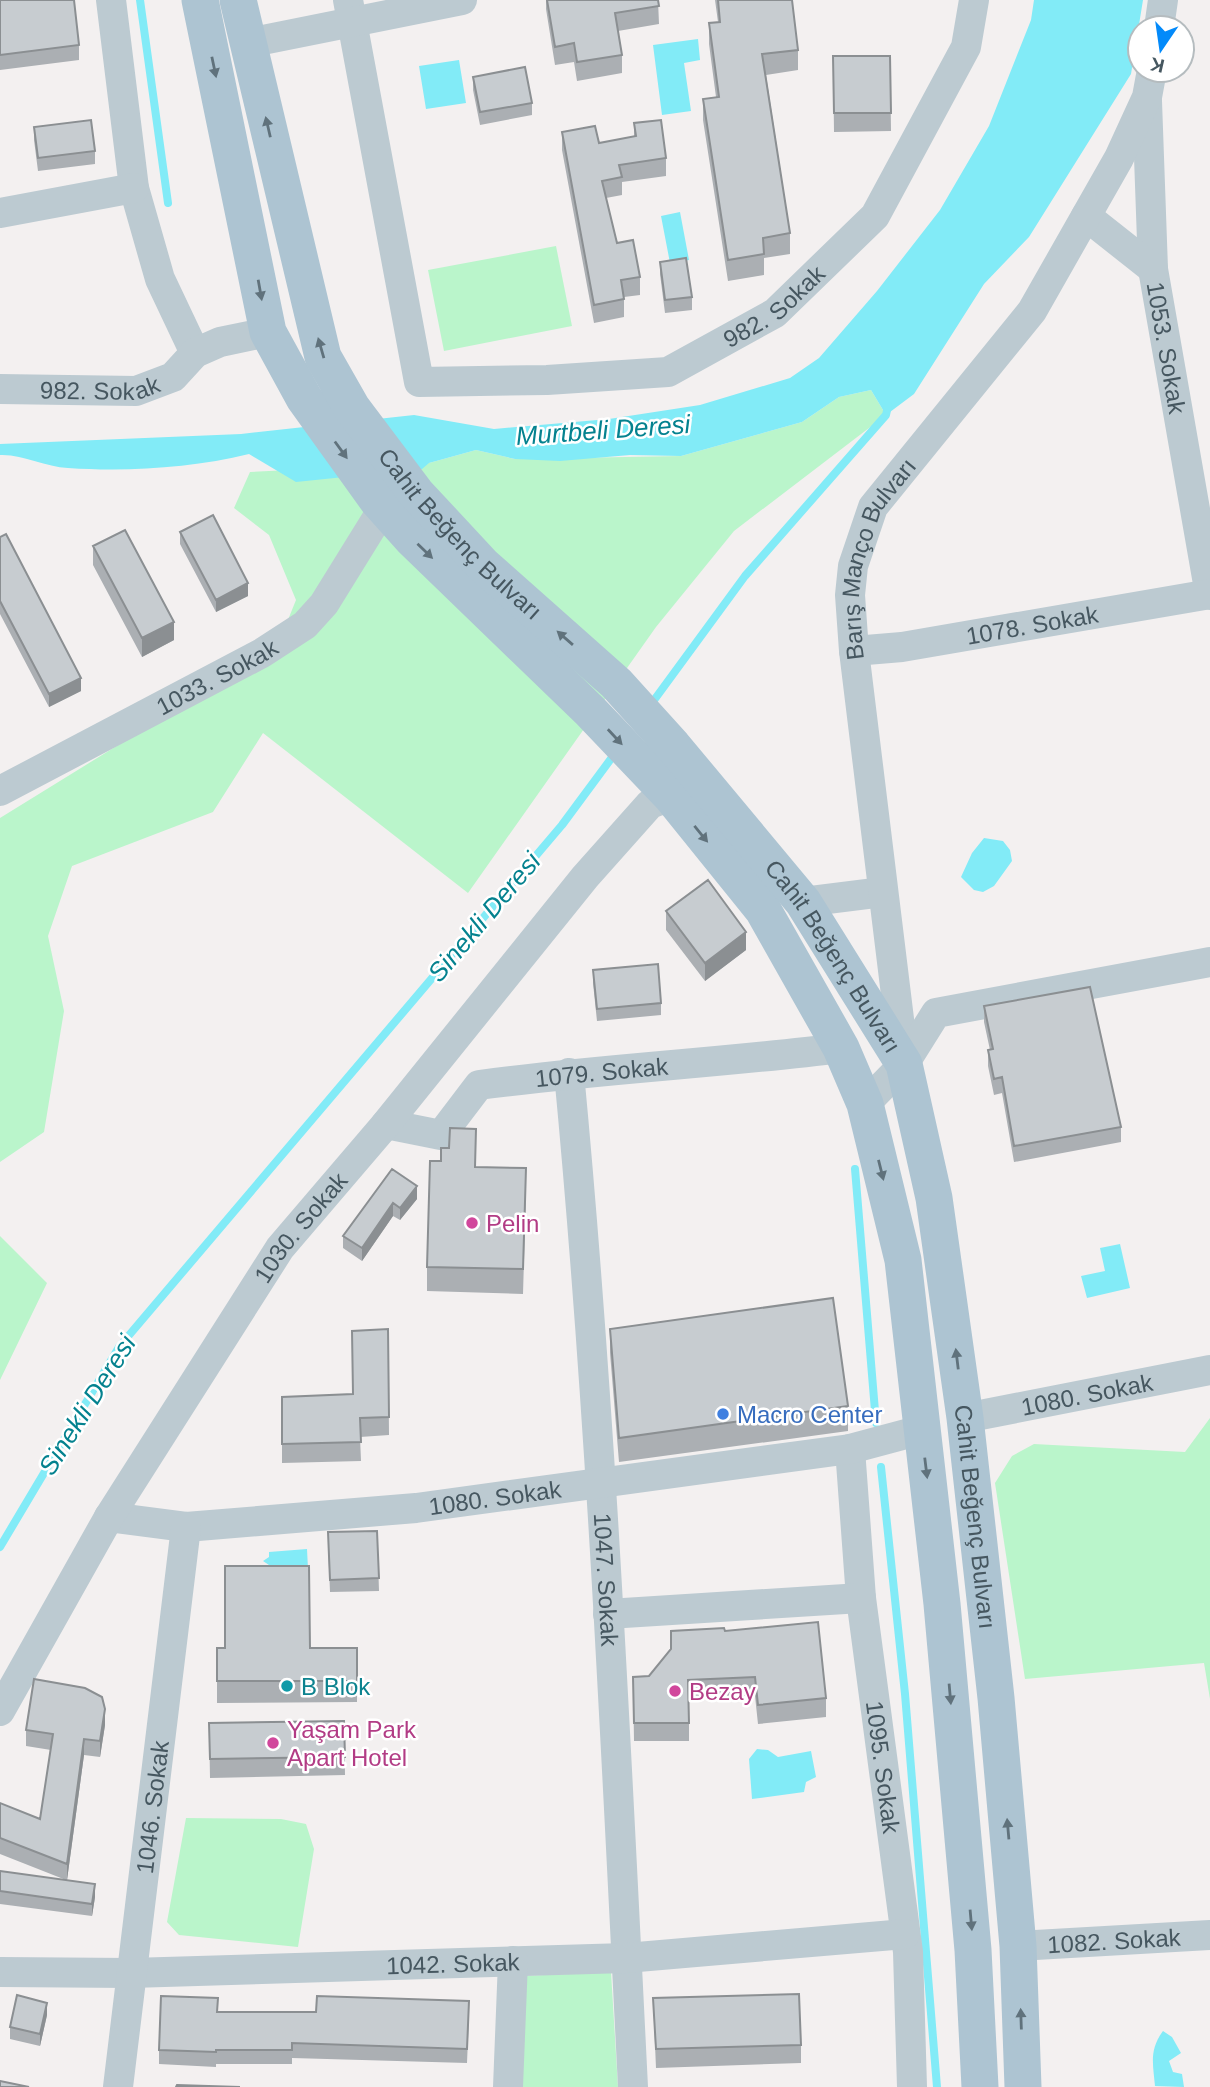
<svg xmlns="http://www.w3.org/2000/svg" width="1210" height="2087" font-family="Helvetica,sans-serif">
<rect width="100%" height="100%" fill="#f3f0f0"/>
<path fill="#baf5cb" d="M556,246L572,326L444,351L428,270Z
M871,390L886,415L734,531L656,627L468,893L263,733L213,812L72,866L48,936L64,1011L44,1132L0,1162V818L277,647L296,600L269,535L234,508L250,472L429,463L476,450L515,459L681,456L802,422L839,397Z
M0,1236L47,1283L0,1380Z
M1210,1418V1699L1204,1663L1025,1679L995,1483L1012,1456L1034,1444L1185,1452Z
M186,1818L281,1819L306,1824L314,1849L298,1947L179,1935L167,1922Z
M611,1972L618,2087H519L523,1976Z"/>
<path fill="#82ebf7" d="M1034,0H1143L1131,74L1029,237L984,284L914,394L886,415L871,390L839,397L802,422L681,456L630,455L560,461L515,459L476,450L429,463L422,469L296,482L249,454C192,468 127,472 68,468C45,467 23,454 0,455V444L241,434L414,415L494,429L609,419L700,405L790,378L819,358L877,291L940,210L989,126L1031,20Z
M698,39L700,60L684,63L691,111L662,115L653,45Z
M459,60L466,103L426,109L419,66Z
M680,212L689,260L670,263L661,216Z
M984,838L1003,841L1010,850L1012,861L994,886L983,892L974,890L961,877L972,853Z
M1120,1244L1130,1288L1087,1298L1081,1276L1105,1271L1100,1248Z
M307,1549L308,1569L270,1572L269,1565L263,1561L269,1557V1552Z
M757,1749L768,1750L778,1757L811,1751L816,1777L806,1782L804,1792L752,1799L749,1759Z
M1163,2031L1172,2037L1181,2053L1169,2061L1173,2072L1182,2074L1184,2087L1155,2086C1153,2064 1149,2050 1163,2031Z"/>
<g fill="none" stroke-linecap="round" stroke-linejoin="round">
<path stroke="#82ebf7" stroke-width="8" d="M140,0L168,203
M649,707L745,576L886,415L888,406
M855,1169L876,1423
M881,1467L905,1694L937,2087
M0,1547L119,1347L562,825L616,752"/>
<g stroke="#bccad1" stroke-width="30">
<path d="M111,0L134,188L160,279L195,353"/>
<path id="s1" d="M348,0L419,382L547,380L668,372L775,313L875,216L966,47L974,0"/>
<path d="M1159,28L1163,0"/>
<path d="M248,43L462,0"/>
<path id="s2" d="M1147,101L1153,269L1210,595"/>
<path d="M0,213L134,188"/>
<path d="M1086,216L1153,269"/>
<path id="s3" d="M0,389L136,391L173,377L195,353L220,342L268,332"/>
<path id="s4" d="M854,651L902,647L1210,594"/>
<path id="s5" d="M0,791L262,653L305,625L324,604L384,507"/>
<path d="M803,902L883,892"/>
<path id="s6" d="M904,1060L854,651L850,595L853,566L873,507L1032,311L1119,158L1147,97L1152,70"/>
<path id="s7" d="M569,1073C601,1410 616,1749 633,2087"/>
<path d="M865,1104L904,1064L936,1013L1210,962"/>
<path id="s8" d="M386,1124L441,1135L479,1085C599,1069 721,1063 841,1048"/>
<path id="s9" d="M965,1418L1210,1370"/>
<path id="s10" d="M850,1449L861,1598L908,1952L912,2087"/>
<path id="s11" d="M109,1517L186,1527L416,1508L850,1449L921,1430"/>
<path d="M608,1614L861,1598"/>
<path id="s12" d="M0,1711L109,1517L280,1248L386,1124L585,877L650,804L671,796"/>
<path id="s13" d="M1018,1946L1210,1935"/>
<path id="s14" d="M0,1972L131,1973L626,1958L905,1934"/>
<path id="s15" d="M118,2087L186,1527"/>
<path d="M508,2087L513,1961"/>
</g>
<g stroke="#adc4d2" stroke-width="37">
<path d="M200,0L268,332L304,398L378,501L412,539L590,711L671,796L763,910L841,1048L865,1104L903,1260L942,1604L973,1950L980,2087"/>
<path id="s16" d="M238,0L323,357L352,408L416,493L483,565L616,683L673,746L803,902L904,1064L934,1198L965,1418L996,1698L1018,1946L1023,2087"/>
</g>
</g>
<path fill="#abafb3" d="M0,0L79,45V60L0,70Z
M546,0H658L659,24L618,31L622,55V73L577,81L574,62L555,65L546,9Z
M715,0H792L798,50V70L766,75L790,233V254L764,258V275L728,281L703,120V99L716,97L709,44V23L718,22Z
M833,56H890L891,131L834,132Z
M473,77L532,103V115L480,125L473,90Z
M634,123L666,158V176L622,182V195L606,198L617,243L640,277V295L624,297V317L594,323L562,150V132L599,143L634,137Z
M34,127L95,151V164L38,171L34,140Z
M660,262L692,297V310L665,313L660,274Z
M180,532L248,596L216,612L180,544Z
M0,537L81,691L49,707L0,614Z
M93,546L174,640L142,657L93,565Z
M666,911L746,950L705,981L666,930Z
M593,970L661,1003V1015L597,1021L593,983Z
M984,1006L1121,1127V1142L1014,1162L1002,1093L994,1095L988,1066V1050H990L984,1022Z
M392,1169L417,1199L400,1220L393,1216L362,1261L343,1248V1236Z
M526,1192L523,1294L427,1291V1267Z
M388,1329L389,1435L360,1437L361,1461L282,1463V1397L353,1394Z
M610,1329L848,1406V1431L619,1462L610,1353Z
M377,1531L379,1591L330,1592L328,1545Z
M725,1631L826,1698V1717L758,1724L755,1696L689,1699V1741H634L633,1677L649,1676Z
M217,1648H357V1702L217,1703Z
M344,1721L345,1775L210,1778L209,1723Z
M105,1725L100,1757L84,1755L67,1880L95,1897L92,1916L0,1904V1871L66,1880L0,1854V1803L40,1819L51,1750L26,1746V1730Z
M653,1998L801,2045V2063L656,2068Z
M218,2012L469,2015L467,2063L292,2058V2064H216V2067L159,2064V2050Z
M47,2015L40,2046L10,2039V2027Z"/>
<path fill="#8b8f92" d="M248,583V596L216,612V600Z
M174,622V640L142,657V638Z
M81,678V691L49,707V694Z
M746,932V950L705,981V963Z
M417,1186V1199L400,1220V1208Z
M393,1203V1216L362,1261V1248Z
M105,1709V1725L100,1757V1741Z
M84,1739V1755L67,1880V1864Z
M95,1884V1897L92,1916V1904Z
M47,2003V2015L40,2046V2034Z"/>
<path fill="#c7ccd0" stroke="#8b8f92" stroke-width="2" d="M0,0H74L79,45L0,55Z
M547,0H658L659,6L615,13L622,55L577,62L574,43L555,47Z
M718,0H792L798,50L762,54L790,233L763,238L764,254L728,260L703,99L719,97L709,23L720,22Z
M833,56H890L891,113H834Z
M525,67L532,103L480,112L473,77Z
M91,120L95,151L38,158L34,127Z
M661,120L666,158L619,165L622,177L602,181L617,243L633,240L640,277L621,280L624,299L594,305L562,132L595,126L599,143L636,136L634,123Z
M686,258L692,297L665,300L660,262Z
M213,515L248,583L216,600L180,532Z
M125,530L174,622L142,638L93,546Z
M6,534L81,678L49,694L0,601V537Z
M708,880L746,932L705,963L666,911Z
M658,964L661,1003L597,1009L593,970Z
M1090,987L1121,1127L1014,1146L1002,1077L994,1079L988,1050L993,1049L984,1006Z
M450,1128L476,1129L475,1167L526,1168L523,1269L427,1267L430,1161H441V1148H449Z
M392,1169L417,1186L400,1208L393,1203L362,1248L343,1236Z
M833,1298L848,1406L619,1438L610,1329Z
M388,1329L389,1417L360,1418L361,1442L282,1444V1397L353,1394L352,1331Z
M377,1531L379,1578L330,1580L328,1532Z
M225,1566H309L310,1648H357V1681H217V1648H225Z
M818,1622L826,1698L758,1705L755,1677L688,1680L689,1723H634L633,1677L649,1676L671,1649V1631L724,1628L725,1631Z
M34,1679L85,1688L102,1697L105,1709L100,1741L84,1739L67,1864L0,1838V1803L40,1819L53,1734L26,1730Z
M344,1721L345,1757L210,1759L209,1723Z
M0,1871L95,1884L92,1904L0,1891Z
M799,1994L801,2045L656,2049L653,1998Z
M17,1995L47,2003L40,2034L10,2027Z
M161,1996L218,1998L217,2012H316L317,1996L469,2001L467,2049L292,2043V2050H216V2052L159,2050Z
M0,2081L29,2087H0Z
M177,2085L240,2087H176Z"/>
<defs><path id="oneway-solid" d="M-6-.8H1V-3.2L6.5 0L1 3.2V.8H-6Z" transform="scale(1.75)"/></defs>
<g fill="#60727c">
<use href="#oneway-solid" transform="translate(214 67) rotate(78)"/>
<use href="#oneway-solid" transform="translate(268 127) rotate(-103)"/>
<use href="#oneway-solid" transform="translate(260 290) rotate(80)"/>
<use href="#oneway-solid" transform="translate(321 348) rotate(-106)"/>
<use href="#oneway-solid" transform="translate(341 450) rotate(54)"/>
<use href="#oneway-solid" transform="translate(425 551) rotate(44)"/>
<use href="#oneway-solid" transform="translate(565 638) rotate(-139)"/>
<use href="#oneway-solid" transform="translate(615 737) rotate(47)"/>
<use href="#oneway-solid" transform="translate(701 834) rotate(51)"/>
<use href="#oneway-solid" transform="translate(881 1170) rotate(76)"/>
<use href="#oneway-solid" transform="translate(957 1359) rotate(-97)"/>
<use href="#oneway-solid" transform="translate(926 1468) rotate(83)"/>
<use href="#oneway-solid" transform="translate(950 1694) rotate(85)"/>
<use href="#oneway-solid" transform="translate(1008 1829) rotate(-95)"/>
<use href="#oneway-solid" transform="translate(971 1920) rotate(85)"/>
<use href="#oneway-solid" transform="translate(1021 2019) rotate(-92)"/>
</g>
<g fill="#d1479c" stroke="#fff" stroke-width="2.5">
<circle cx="472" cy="1223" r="7"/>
<circle cx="675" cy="1691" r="7"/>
<circle cx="273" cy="1743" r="7"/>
</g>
<circle fill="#3f7fe0" stroke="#fff" stroke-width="2.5" cx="723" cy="1414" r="7"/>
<circle fill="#0f9aa8" stroke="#fff" stroke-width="2.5" cx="287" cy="1686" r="7"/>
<g text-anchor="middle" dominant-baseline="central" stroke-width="5" stroke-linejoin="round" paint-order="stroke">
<g font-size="24" fill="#465760" stroke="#fff">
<text stroke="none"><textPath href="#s1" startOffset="763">982. Sokak</textPath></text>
<text stroke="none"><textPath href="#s2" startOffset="248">1053. Sokak</textPath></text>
<text stroke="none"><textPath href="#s3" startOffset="100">982. Sokak</textPath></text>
<text stroke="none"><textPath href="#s16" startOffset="592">Cahit Beğenç Bulvarı</textPath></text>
<text stroke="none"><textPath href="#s6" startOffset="511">Barış Manço Bulvarı</textPath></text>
<text stroke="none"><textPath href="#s4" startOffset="180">1078. Sokak</textPath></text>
<text stroke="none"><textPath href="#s5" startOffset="245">1033. Sokak</textPath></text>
<text stroke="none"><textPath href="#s16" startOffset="1158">Cahit Beğenç Bulvarı</textPath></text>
<text stroke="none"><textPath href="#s8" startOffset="242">1079. Sokak</textPath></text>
<text stroke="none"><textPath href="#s12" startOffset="570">1030. Sokak</textPath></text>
<text stroke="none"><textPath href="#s9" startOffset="124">1080. Sokak</textPath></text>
<text stroke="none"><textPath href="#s11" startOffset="388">1080. Sokak</textPath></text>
<text stroke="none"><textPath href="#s16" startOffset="1746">Cahit Beğenç Bulvarı</textPath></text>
<text stroke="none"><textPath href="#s7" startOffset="508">1047. Sokak</textPath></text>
<text stroke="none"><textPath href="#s10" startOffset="320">1095. Sokak</textPath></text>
<text stroke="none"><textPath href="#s15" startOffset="282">1046. Sokak</textPath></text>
<text stroke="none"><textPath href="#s13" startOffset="96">1082. Sokak</textPath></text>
<text stroke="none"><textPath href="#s14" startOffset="453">1042. Sokak</textPath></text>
</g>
<g font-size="24" fill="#b23c85" stroke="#fff" text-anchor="start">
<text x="486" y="1223">Pelin</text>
<text x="689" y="1691">Bezay</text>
<text x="287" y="1729">Yaşam Park<tspan x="287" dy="28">Apart Hotel</tspan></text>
</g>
<g font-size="24" fill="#366cbe" stroke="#fff" text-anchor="start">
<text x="737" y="1414">Macro Center</text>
</g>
<g font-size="24" fill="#0d838f" stroke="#fff" text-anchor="start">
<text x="301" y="1686">B Blok</text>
</g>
<g font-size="26" font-style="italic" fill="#04828f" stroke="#fff">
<text transform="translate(603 430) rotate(-4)">Murtbeli Deresi</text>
<text transform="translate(484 917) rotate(-50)">Sinekli Deresi</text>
<text transform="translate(87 1405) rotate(-58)">Sinekli Deresi</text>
</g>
</g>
<g transform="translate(1161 49) rotate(193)"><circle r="33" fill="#ffffff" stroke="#b5bcbf" stroke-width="2"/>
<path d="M0-5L12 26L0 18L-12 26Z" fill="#038afa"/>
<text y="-10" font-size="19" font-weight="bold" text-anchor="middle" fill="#465760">K</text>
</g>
</svg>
